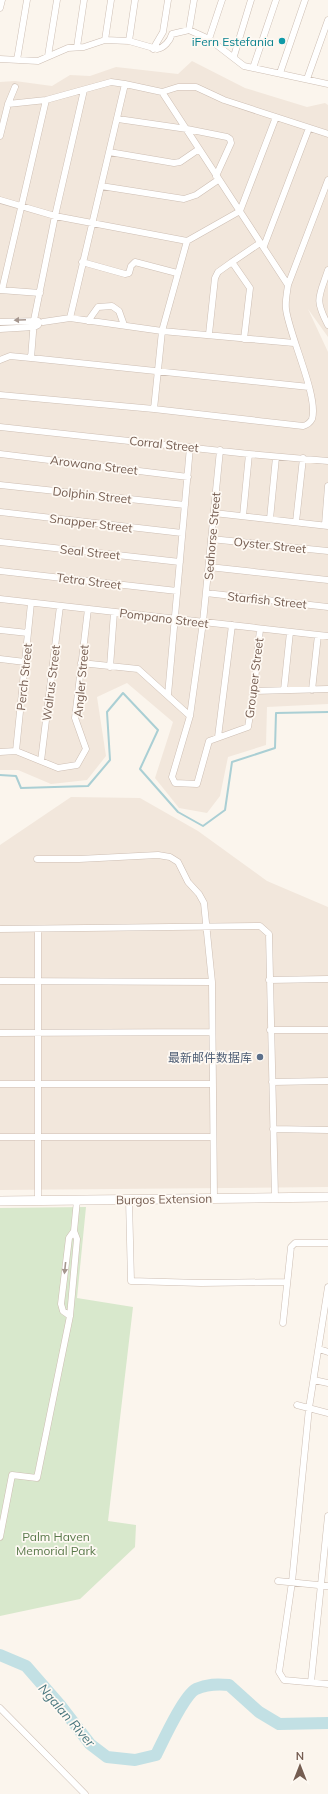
<svg xmlns="http://www.w3.org/2000/svg" width="328" height="1794" font-family="Mulish,'Noto Sans SC',sans-serif">
<rect width="100%" height="100%" fill="#fbf5ed"/>
<path fill="#f2e7dc" d="M192,61L245,88L307,107L325,103L328,105V337L308,309L328,352V704L267,707L266,745L228,757L220,796L207,813L179,808L155,778L173,722L127,683L97,697L106,756L87,780L51,784L18,770H0V82L15,81L52,86L70,75L90,76L116,67L178,74Z
M71,797L140,798L198,831L267,881L328,907V1187L0,1190V845Z"/>
<path fill="#d8e8cc" d="M86,1207L77,1298L133,1307L108,1521L136,1525L135,1547L80,1599L0,1616V1208Z"/>
<g fill="none" stroke-linecap="round" stroke-linejoin="round">
<path stroke="#aacfd4" stroke-width="2" d="M0,775L16,776L21,788L88,786L110,760L107,712L123,693L158,730L140,769L178,812L203,826L225,810L232,762L275,748L276,713L328,712"/>
<path stroke="#c2e0e4" stroke-width="12" d="M0,1655L26,1666L60,1705L90,1744L107,1757L135,1760L156,1755C163,1741 184,1695 196,1689C207,1684 217,1684 229,1685L259,1712L279,1724L328,1723"/>
<defs>
<path id="street" d="M0,8L2,0
M189,30L194,0
M209,39L222,0
M105,40L111,0
M129,41L135,0
M77,47L84,0
M153,49L163,32L168,0
M48,56L57,0
M234,56L251,0
M0,59L38,61L68,48L84,47L105,40L129,41L157,49C164,48 170,41 172,34L189,30L209,39L244,66L328,84
M17,60L27,0
M253,68L276,0
M280,73L305,0
M307,79L328,20
M125,84L162,92L288,285
M84,90L55,216L34,320L31,358L309,387
M162,92L178,87H196L224,100L328,134
M8,104L46,100L111,82L125,84L70,318
M118,119L187,129L227,137L230,139L231,143L216,176
M0,136L8,104L15,87
M109,152L174,163L180,162L199,149
M101,186L184,199L196,195L218,180
M0,200L55,216L187,241
M264,246L309,128
M82,262L125,274L129,273L131,266L135,262L177,273
M328,270C319,297 314,299 328,325
M0,290L40,293
M2,290L46,100
M88,321L98,307L112,306L119,311L124,325
M0,322L38,321
M43,322L70,318L162,331L294,343
M0,329L34,327L38,325
M209,334L215,278L218,272L232,262
M244,339L250,288L232,262L260,243
M0,360L10,356L31,358
M0,395L154,409L303,426C307,425 310,423 312,419C319,397 289,335 286,309C285,301 287,293 288,285L328,180
M154,409L162,331L187,241L240,211L276,117
M0,427L249,454L328,461
M220,450L203,622L190,716L172,777L175,783L197,784L209,741L248,727L254,691L260,629
M0,454L188,477
M0,485L185,505
M0,512L182,533
M214,513L328,526
M243,516L249,454
M270,519L276,457
M296,522L303,458
M325,525L328,486
M211,539L328,551
M0,542L180,562
M209,567L328,580
M0,571L177,591
M206,593L328,607
M0,599L328,636
M0,630L28,633
M0,659L25,662
M81,663L138,669L190,716
M110,667L114,612
M284,690L290,632
M312,690L318,635
M254,691L328,689
M168,695L190,447
M218,737L232,625
M16,751L31,603
M0,752L16,751L58,768L77,765L86,749L75,718L88,609
M41,761L60,606
M37,859H79L158,855L170,857L178,862L188,882L199,894L204,903L212,982L214,1198
M0,929L260,926L269,934L275,1197
M38,929V1201
M269,980L328,979
M0,981L212,982
M270,1030H328
M0,1033L212,1032
M272,1082L328,1081
M0,1084H213
M273,1129L328,1130
M0,1137H213
M129,1200L131,1281L201,1283L287,1282
M328,1287L309,1408L292,1582L279,1672L284,1680L328,1684
M70,1316L63,1311L61,1304L69,1238L74,1231
M283,1323L291,1247L295,1243H328
M319,1349L328,1352
M314,1380L328,1383
M297,1405L328,1413
M0,1537L12,1475L37,1478L70,1316L77,1239L74,1231L77,1200
M278,1581L328,1586
M311,1682L328,1516
M0,1708L85,1794"/>
<path id="secondary" d="M0,1201L328,1197"/>
</defs>
<use href="#street" stroke="#cdbeb3" stroke-width="7"/>
<use href="#secondary" stroke="#cfbeb1" stroke-width="10"/>
<use href="#street" stroke="#fff" stroke-width="6"/>
<use href="#secondary" stroke="#fff" stroke-width="9"/>
</g>
<defs><path id="oneway-solid" d="M-6-.8H1V-3.2L6.5 0L1 3.2V.8H-6Z"/></defs>
<g fill="#a5968e">
<use href="#oneway-solid" transform="translate(20 320) rotate(178)"/>
<use href="#oneway-solid" transform="translate(65 1268) rotate(96)"/>
</g>
<circle fill="#0f9aa8" stroke="#fef9f3" stroke-width="1.5" cx="282" cy="41" r="4"/>
<circle fill="#5c6f8a" stroke="#fef9f3" stroke-width="1.5" cx="260" cy="1057" r="4"/>
<g text-anchor="middle" dominant-baseline="central" stroke-width="3.5" stroke-linejoin="round" paint-order="stroke">
<g font-size="12" fill="#0d838f" stroke="#fef9f3" text-anchor="end">
<text x="274" y="41">iFern Estefania</text>
</g>
<g font-size="12" fill="#755d51" stroke="#fef9f3">
<text transform="translate(164 444) rotate(6)">Corral Street</text>
<text transform="translate(94 465) rotate(7)">Arowana Street</text>
<text transform="translate(92 495) rotate(6)">Dolphin Street</text>
<text transform="translate(91 523) rotate(7)">Snapper Street</text>
<text transform="translate(212 536) rotate(-85)">Seahorse Street</text>
<text transform="translate(270 545) rotate(6)">Oyster Street</text>
<text transform="translate(90 552) rotate(6)">Seal Street</text>
<text transform="translate(89 581) rotate(7)">Tetra Street</text>
<text transform="translate(267 600) rotate(6)">Starfish Street</text>
<text transform="translate(164 618) rotate(7)">Pompano Street</text>
<text transform="translate(24 677) rotate(-84)">Perch Street</text>
<text transform="translate(254 678) rotate(-83)">Grouper Street</text>
<text transform="translate(81 681) rotate(-85)">Angler Street</text>
<text transform="translate(51 683) rotate(-83)">Walrus Street</text>
<text transform="translate(164 1199) rotate(-1)">Burgos Extension</text>
</g>
<g font-size="12" fill="#4e5e75" stroke="#fef9f3" text-anchor="end">
<text x="252" y="1057">最新邮件数据库</text>
</g>
<g font-size="12" fill="#59794a" stroke="#fef9f3">
<text x="56" y="1536">Palm Haven<tspan x="56" dy="14">Memorial Park</tspan></text>
</g>
<g font-size="13" font-style="italic" fill="#49777f" stroke="#fef9f3">
<text transform="translate(67 1715) rotate(49)">Ngalan River</text>
</g>
</g>
<g transform="translate(300 1766)" stroke="#fef9f3" stroke-width="3" paint-order="stroke">
<path d="M0-3L7 15L0 10L-7 15Z" fill="#755d51"/>
<text y="-6" font-size="11" font-weight="bold" text-anchor="middle" fill="#755d51">N</text>
</g>
</svg>
